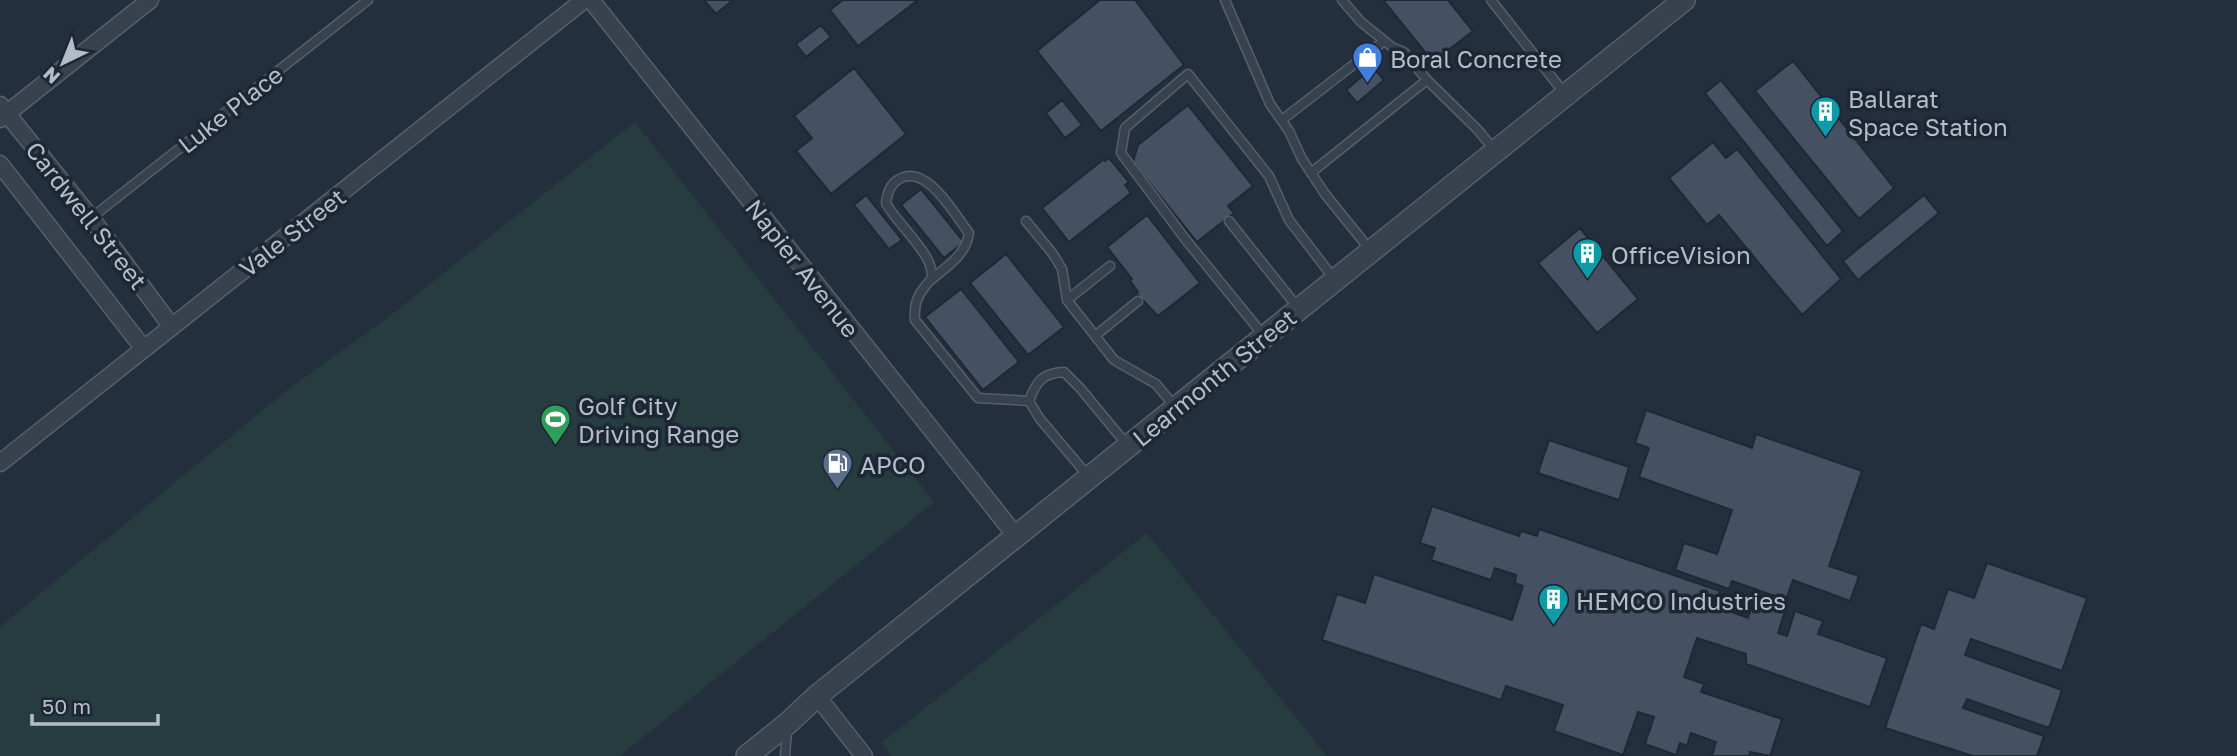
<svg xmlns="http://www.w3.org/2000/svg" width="2237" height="756" font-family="'Golos Text',sans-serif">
<rect width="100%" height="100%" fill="#242f3e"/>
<path fill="#263c3f" d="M635,122L934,502L620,756H0V627L286,391L387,318Z
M1147,533L1327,756H892L881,743Z"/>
<path fill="#455162" stroke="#1f2835" stroke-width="2" d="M704,0H733L716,14Z
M843,0H918L858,46L830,10Z
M1100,0H1135L1184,65L1101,131L1037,51Z
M1383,0H1448L1473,31L1433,62Z
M821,25L831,37L806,57L796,44Z
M1793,61L1894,188L1859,219L1755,91Z
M1373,67L1384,80L1357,103L1346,90Z
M854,68L906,134L831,194L796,151L812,138L794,116Z
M1721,80L1843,231L1827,246L1705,93Z
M1062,100L1082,125L1065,138L1046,113Z
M1188,105L1253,186L1228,206L1234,213L1197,242L1133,162L1138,145Z
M1713,142L1726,158L1737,149L1841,279L1802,315L1719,215L1707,225L1669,178Z
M1109,158L1129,182L1125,185L1131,193L1069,242L1042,208L1104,159L1105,161Z
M921,189L964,242L944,258L901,205Z
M866,195L902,240L889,249L854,205Z
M1924,195L1939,213L1858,280L1843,261Z
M1147,215L1200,283L1158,316L1136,293L1138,292L1130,281L1132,279L1107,247Z
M1580,228L1638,299L1597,333L1538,263Z
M1006,254L1064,327L1028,355L970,283Z
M961,289L1019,362L983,390L925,317Z
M1646,410L1752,448L1756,434L1862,471L1829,566L1859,576L1850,601L1793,580L1786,600L1732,581L1729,589L1675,570L1684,543L1717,554L1732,510L1639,477L1649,448L1635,443Z
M1549,440L1629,467L1619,500L1538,473Z
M1432,506L1519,536L1521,531L1537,536L1539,529L1720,591L1715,606L1748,618L1755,597L1786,608L1778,633L1787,636L1795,611L1823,621L1818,634L1887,658L1870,707L1746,664V654L1697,638L1684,677L1704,684L1701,692L1782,719L1770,756L1750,752L1749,756H1712L1716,742L1691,733L1687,746L1680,743L1676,755L1645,744L1654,717L1638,712L1623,755L1554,731L1563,705L1506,686L1501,700L1322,640L1337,594L1365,603L1374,574L1512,620L1523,586L1515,583L1516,575L1495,568L1491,580L1431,560L1435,548L1420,543Z
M1987,563L2087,598L2062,671L1971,639L1965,655L2062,690L2049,728L1967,699L1963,708L2044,736L2037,756H1973L1885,728L1921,624L1934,629L1948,589L1974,598Z"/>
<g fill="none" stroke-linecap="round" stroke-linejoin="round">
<defs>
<path id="service" d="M1225,0L1270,104L1289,131L1302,159L1325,194L1371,251
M1342,0L1361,22L1392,47L1404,52L1427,80L1478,130L1495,151
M1491,0L1565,94
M1282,120L1384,41
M1312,172L1427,80
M91,218L368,0
M1026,221L1053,254L1062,269L1067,300L1114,360L1156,384L1176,408
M1229,221L1299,309
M931,280C947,266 966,255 969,233C954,214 927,163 899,179C890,184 887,194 886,203C895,222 938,258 931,279C930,281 924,287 924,288C916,297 914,309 915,320L978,398L1029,401
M1067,300L1110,266
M1095,336L1138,301
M1264,336L1186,240L1121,153L1125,128L1188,74L1269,176L1289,220L1335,280
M1089,477L1040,419L1029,401C1036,382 1042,373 1064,372L1080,388L1128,446
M785,756L787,730"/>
<path id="minor" d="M591,0L1016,536
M0,105L91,218L172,327
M0,119L150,0
M0,164L144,349
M0,463L584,0
M817,696L864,756"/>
<path id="tertiary" d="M747,756L787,724L817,696L1684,0"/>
</defs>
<use href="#service" stroke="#565f6c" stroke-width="11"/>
<use href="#minor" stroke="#565f6c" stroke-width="19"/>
<use href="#tertiary" stroke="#565f6c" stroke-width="24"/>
<use href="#service" stroke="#38414e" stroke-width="8"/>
<use href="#minor" stroke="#38414e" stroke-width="16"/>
<use href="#tertiary" stroke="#38414e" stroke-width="21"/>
</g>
<defs>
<symbol id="shop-pin" viewBox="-11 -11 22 30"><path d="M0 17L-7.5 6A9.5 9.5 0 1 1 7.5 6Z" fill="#3f7fe0" stroke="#1d2633"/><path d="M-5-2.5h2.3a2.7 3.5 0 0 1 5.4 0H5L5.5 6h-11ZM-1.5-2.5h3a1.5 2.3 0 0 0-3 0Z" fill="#fff"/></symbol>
<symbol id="building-pin" viewBox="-11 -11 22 30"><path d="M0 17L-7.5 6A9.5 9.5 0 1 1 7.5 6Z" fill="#0f9aa8" stroke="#1d2633"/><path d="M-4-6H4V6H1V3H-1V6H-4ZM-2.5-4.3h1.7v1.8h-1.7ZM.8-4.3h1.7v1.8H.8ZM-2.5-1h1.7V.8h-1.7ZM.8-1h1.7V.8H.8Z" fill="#fff"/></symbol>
<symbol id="stadium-pin" viewBox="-11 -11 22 30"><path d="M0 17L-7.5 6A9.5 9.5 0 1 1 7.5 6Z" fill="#2e9e5b" stroke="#1d2633"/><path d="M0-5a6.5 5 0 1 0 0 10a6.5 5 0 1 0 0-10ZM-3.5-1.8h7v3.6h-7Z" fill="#fff"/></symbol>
<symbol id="fuel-pin" viewBox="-11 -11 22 30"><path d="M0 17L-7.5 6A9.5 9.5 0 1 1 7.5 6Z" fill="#5c6f8a" stroke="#1d2633"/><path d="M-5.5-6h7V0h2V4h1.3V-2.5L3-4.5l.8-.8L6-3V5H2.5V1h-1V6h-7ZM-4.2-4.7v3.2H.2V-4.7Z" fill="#fff"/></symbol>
</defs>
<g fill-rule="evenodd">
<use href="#shop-pin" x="1350" y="40" width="35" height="47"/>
<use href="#building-pin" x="1808" y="94" width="35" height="47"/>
<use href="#building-pin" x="1570" y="236" width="35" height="47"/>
<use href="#stadium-pin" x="538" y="402" width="35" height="47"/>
<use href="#fuel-pin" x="820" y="446" width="35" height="47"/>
<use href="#building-pin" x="1536" y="582" width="35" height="47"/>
</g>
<g text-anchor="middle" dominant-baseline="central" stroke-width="7" stroke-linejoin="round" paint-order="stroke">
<g font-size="24" fill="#b4bcc9" stroke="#1d2633" text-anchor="start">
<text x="1390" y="58">Boral Concrete</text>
<text x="1848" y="98">Ballarat<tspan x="1848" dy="28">Space Station</tspan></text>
<text x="1611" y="254">OfficeVision</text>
<text x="578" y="405">Golf City<tspan x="578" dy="28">Driving Range</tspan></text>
<text x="860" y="464">APCO</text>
<text x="1576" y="600">HEMCO Industries</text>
</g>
<g font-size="24" fill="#b4bcc9" stroke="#1d2633">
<text transform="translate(230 109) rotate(-38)">Luke Place</text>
<text transform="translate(87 215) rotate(52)">Cardwell Street</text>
<text transform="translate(292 232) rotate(-38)">Vale Street</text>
<text transform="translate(803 268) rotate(52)">Napier Avenue</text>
<text transform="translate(1214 377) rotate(-39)">Learmonth Street</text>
</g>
</g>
<g transform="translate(63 63) rotate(223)" stroke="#1d2633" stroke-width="5" paint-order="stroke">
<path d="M0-5L12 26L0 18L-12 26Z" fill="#b4bcc9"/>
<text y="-10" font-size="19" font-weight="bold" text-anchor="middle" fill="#b4bcc9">N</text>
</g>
<path d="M32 714v10h126v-10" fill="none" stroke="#b4bcc9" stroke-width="3.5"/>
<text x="42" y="714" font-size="21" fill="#b4bcc9" stroke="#1d2633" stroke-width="5" paint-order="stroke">50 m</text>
</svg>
